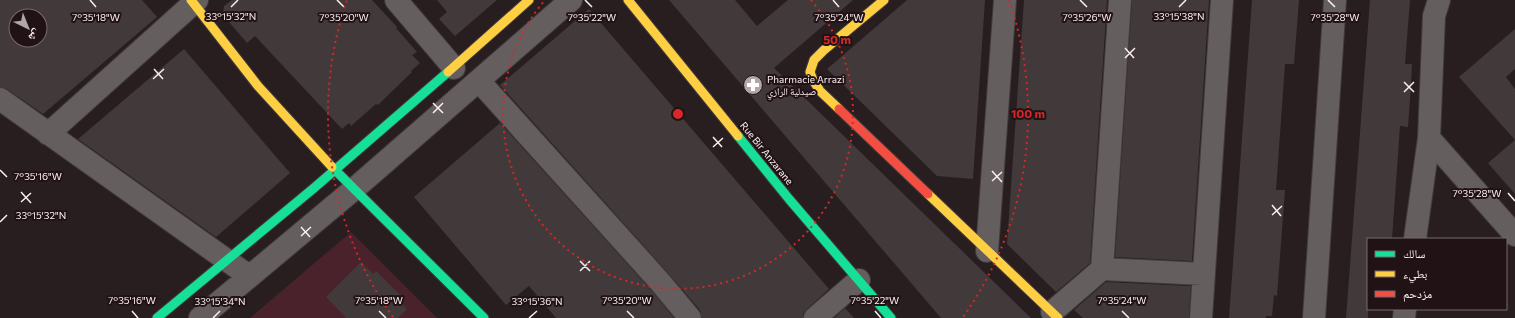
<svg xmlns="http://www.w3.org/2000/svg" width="1515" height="318" font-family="Commissioner,'Noto Naskh Arabic',sans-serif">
<rect width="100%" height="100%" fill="#281e20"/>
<path fill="#49222c" d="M351,232L437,318H250Z"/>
<path fill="#41393a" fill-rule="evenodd" d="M0,0H142L157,17L43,114L7,89L0,87ZM16,16H40V40H16Z
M232,0H372L397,27L396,28L417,52L412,55L420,63L411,71L412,72L378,105L376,104L351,126L349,123L342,129L255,36L247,43L223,15L224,6Z
M437,0H497L455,36L439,19L447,12Z
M669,0H735L757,26L788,0H853L774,68L1031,318H941Z
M907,0H985L973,179L937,176L827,69Z
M1024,0H1107L1090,263L1056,292L1007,244Z
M1132,0H1209L1192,261L1115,257Z
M1252,0H1299L1294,64H1285L1276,190H1285L1277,296L1274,295L1272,316H1266V318H1229Z
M1370,0H1410L1405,64H1412L1411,85L1408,127L1400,126L1392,239H1368V318H1346Z
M589,9L829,289L807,309L803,314V318H702L700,310L669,274L500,85Z
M1515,29V69L1506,77L1515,89V194L1488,163L1515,140L1459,77Z
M184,49L290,173L216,237L78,139Z
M500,123L651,290L674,318H556L529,286L506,305L414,197Z
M361,262L373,274L376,271L402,297L399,300L407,309L398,318H346L326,297Z
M1106,282L1191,286L1189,318H1083L1074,310Z
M845,308L854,318H834Z"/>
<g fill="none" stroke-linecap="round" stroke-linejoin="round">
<defs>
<path id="street" d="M396,0L454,68
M479,81L660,282L690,318
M0,99L249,276
M48,134L197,0
M1429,138L1515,235
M1415,239L1429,138L1434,16L1439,0
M987,251L1005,0
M1102,269L1204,274
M1052,312L1102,269L1120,0
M200,318L353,190L571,0
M815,318L859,280
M1201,318L1222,0
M1314,318L1335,0
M1404,318L1405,309"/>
<path id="fast" d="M738,136L789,199L891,318
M332,167L484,318
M157,318L314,188L448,72"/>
<path id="slow" d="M191,0L258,86L332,167
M628,0L738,136
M448,72L529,0
M839,109L820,91L813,80L810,72L814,60L824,50L884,0
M928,194L1058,318"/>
<path id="jam" d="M839,109L928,194"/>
</defs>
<use href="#street" stroke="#423b3c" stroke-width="24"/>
<use href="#fast" stroke="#423b3c" stroke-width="11"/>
<use href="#slow" stroke="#423b3c" stroke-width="11"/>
<use href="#jam" stroke="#423b3c" stroke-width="11"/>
<use href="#street" stroke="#655e5f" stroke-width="22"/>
<use href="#fast" stroke="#16e098" stroke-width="9"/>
<use href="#slow" stroke="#ffcf43" stroke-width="9"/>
<use href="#jam" stroke="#f24e42" stroke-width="9"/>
</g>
<path fill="none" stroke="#fbeff1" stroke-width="1.5" d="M90,0L96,7M337,0L344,7M585,0L592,7M833,0L839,7M1080,0L1087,7M1328,0L1335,7M231,7L238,0M1179,7L1186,0M1125,48L1134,58M1125,58L1135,48M154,69L163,79M153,79L164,69M1404,82L1414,92M1404,92L1414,82M433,103L443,113M433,113L443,103M713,137L722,147M713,147L723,138M0,170L7,177M992,171L1002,182M992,181L1002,172M21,192L31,203M1508,193L1515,201M21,202L31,193M1272,205L1281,216M1272,215L1282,206M0,222L7,215M301,227L310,237M301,236L311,227M580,261L590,271M580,271L590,261M132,311L138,318M379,311L386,318M627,311L634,318M875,311L881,318M1122,311L1129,318M213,318L220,311M529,318L537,311"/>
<g fill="none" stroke="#d62828" stroke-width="2" stroke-dasharray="2 4">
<path d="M811 0A175 175 0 1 1 545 0"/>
<path d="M393 317A350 350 0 0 1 347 0M1009 0A350 350 0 0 1 963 317"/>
</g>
<defs>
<symbol id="pharmacy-disc" viewBox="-11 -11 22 22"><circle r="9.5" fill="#b1a6a8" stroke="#211215"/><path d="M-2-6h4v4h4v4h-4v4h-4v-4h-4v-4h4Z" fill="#fff"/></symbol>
</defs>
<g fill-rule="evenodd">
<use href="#pharmacy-disc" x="742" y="74" width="22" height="22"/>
</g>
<g text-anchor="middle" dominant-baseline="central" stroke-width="4" stroke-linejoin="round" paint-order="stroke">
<g font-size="10" fill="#fbeff1" stroke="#211215" text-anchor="start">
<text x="767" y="79">Pharmacie Arrazi<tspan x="767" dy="12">صيدلية الرازي</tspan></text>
</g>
<g font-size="10" fill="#fbeff1" stroke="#211215">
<text transform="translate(767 153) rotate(51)">Rue Bir Anzarane</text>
</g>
</g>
<g font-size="10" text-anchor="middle" fill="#fbeff1" stroke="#211215" stroke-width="4" stroke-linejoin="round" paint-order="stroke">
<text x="231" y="20">33°15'32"N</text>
<text x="1179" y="20">33°15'38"N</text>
<text x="96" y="21">7°35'18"W</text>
<text x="344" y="21">7°35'20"W</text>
<text x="592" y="21">7°35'22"W</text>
<text x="839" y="21">7°35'24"W</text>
<text x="1087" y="21">7°35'26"W</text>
<text x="1335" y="21">7°35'28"W</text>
<text x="38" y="180">7°35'16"W</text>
<text x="1477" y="197">7°35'28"W</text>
<text x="41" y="219">33°15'32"N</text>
<text x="132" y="304">7°35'16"W</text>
<text x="379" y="304">7°35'18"W</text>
<text x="627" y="304">7°35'20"W</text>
<text x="875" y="304">7°35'22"W</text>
<text x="1122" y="304">7°35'24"W</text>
<text x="220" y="305">33°15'34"N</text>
<text x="537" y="305">33°15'36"N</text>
</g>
<circle cx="678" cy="114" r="6" fill="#d62828" stroke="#211215" stroke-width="2"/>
<g font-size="12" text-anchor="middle" font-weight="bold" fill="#d62828" stroke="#211215" stroke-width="4" stroke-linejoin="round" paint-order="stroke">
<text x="837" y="44">50 m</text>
<text x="1028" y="118">100 m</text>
</g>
<rect x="1367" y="238" width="140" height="72" fill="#211215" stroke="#786a6d"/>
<rect x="1375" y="251" width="20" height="6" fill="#16e098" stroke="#786a6d"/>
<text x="1403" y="258" font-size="12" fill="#fbeff1">سالك</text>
<rect x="1375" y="271" width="20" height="6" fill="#ffcf43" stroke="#786a6d"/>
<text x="1403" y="278" font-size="12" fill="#fbeff1">بطيء</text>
<rect x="1375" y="291" width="20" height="6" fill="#f24e42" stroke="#786a6d"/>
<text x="1403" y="298" font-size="12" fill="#fbeff1">مزدحم</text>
<g transform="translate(28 28) rotate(137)"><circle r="19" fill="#211215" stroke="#786a6d"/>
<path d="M0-3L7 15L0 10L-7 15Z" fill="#b1a6a8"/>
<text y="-6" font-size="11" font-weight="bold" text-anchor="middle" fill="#fbeff1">ش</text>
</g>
</svg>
